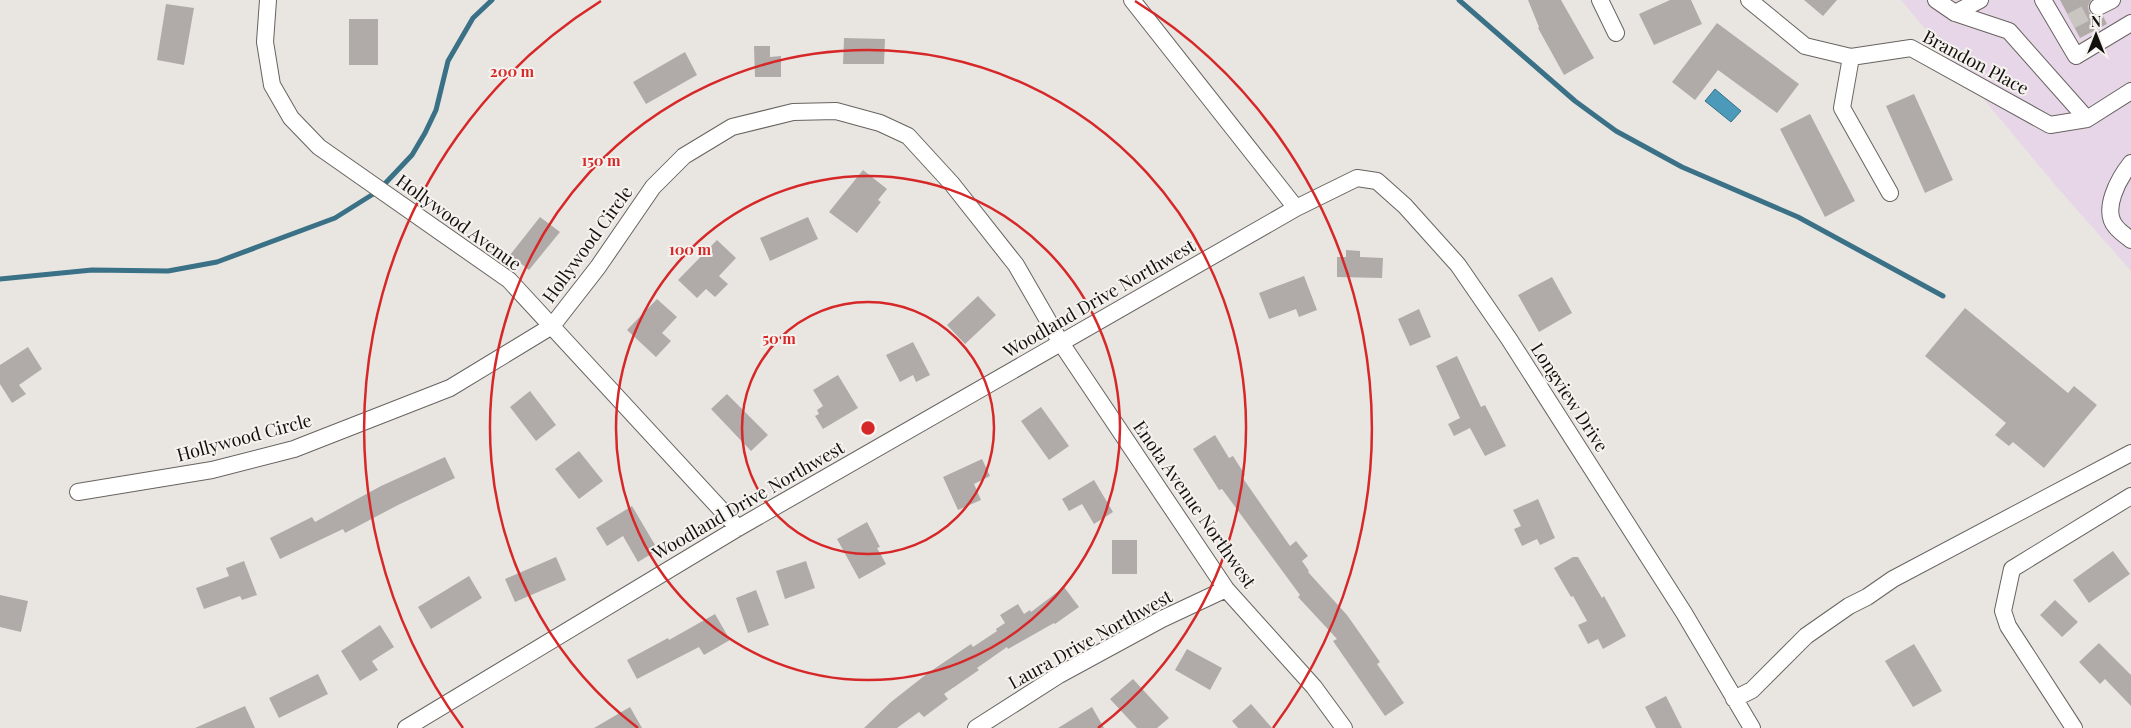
<svg xmlns="http://www.w3.org/2000/svg" width="2131" height="728" font-family="'Playfair Display',serif">
<rect width="100%" height="100%" fill="#e9e6e2"/>
<path fill="#e7d6e8" d="M1901,0H2131V271L2056,186Z"/>
<path fill="#4b9ab9" stroke="#3a7186" d="M1715,89L1741,111L1731,122L1705,101Z"/>
<g fill="none" stroke-linecap="round" stroke-linejoin="round">
<path stroke="#3a7186" stroke-width="5" d="M1459,0L1575,101L1616,131L1682,167L1798,217L1943,296
M0,279L92,270L168,271L217,262L335,218L378,191L412,155L425,133L436,110L448,61L473,18L492,0"/>
</g>
<path fill="#b0aba9" d="M1528,0H1561L1594,58L1564,75L1538,28L1539,27Z
M1670,0H1691L1702,24L1654,45L1639,14Z
M1804,0H1837L1823,16Z
M2060,0H2091L2088,6L2089,12L2097,17L2103,16L2107,24L2080,38Z
M166,4L194,8L184,65L157,60Z
M349,19H378V65H349Z
M1717,23L1799,84L1777,113L1718,70L1695,100L1672,82Z
M844,38L885,39L884,64H843Z
M754,46H770V57L781,56V77H755Z
M685,52L697,75L646,104L633,82Z
M1914,94L1953,180L1925,193L1886,106Z
M1810,114L1855,201L1825,217L1780,129Z
M863,170L887,189L878,200L881,202L857,233L829,212Z
M540,217L560,232L529,270L510,255Z
M808,217L818,239L770,261L760,238Z
M717,240L736,258L719,276L728,284L715,297L706,289L697,298L678,280Z
M1346,250L1360,251V257L1383,258L1382,278L1337,277V257H1346Z
M1304,276L1317,310L1299,317L1296,309L1269,319L1259,293Z
M1552,277L1572,313L1539,332L1518,295Z
M978,296L996,315L965,344L947,325Z
M657,299L677,317L662,333L671,341L656,357L627,330Z
M1965,308L2068,393L2074,386L2097,405L2044,468L2013,442L2009,446L1995,435L2006,423L1925,356Z
M1419,309L1431,337L1410,346L1398,319Z
M913,342L930,375L916,382L913,375L900,382L886,355Z
M28,347L42,369L19,385L26,394L12,403L0,384V365Z
M1457,356L1481,407L1485,405L1506,446L1485,456L1470,428L1454,436L1448,424L1460,418L1436,366Z
M838,375L858,408L823,429L815,416L819,414L817,410L823,406L813,390Z
M530,391L556,425L536,441L510,407Z
M727,394L768,435L751,451L711,409Z
M1041,407L1069,446L1049,460L1021,421Z
M1215,435L1229,458L1233,456L1245,475L1242,477L1290,546L1296,541L1308,556L1302,561L1309,571L1308,572L1347,615L1380,662L1377,664L1404,703L1385,716L1333,641L1337,639L1298,597L1300,595L1222,489L1219,490L1193,449Z
M579,451L603,481L579,499L555,469Z
M445,457L455,478L398,505L345,533L343,529L280,559L270,538L312,517L315,522L381,486Z
M982,459L990,476L974,484L981,500L958,510L943,477Z
M1094,480L1113,512L1094,524L1082,504L1069,511L1062,499Z
M1538,499L1555,538L1540,545L1537,539L1522,546L1514,529L1521,526L1513,510Z
M632,506L658,550L638,562L623,536L607,546L596,528Z
M867,522L880,547L877,548L886,564L859,579L837,539Z
M1112,540H1137V574H1112Z
M2113,551L2130,574L2089,603L2073,580Z
M556,557L566,580L515,602L505,579Z
M1573,557H1578L1602,598L1604,596L1626,636L1603,649L1598,639L1588,644L1578,625L1587,621L1573,596L1571,597L1554,568Z
M244,561L257,595L242,600L240,596L204,609L196,588L229,576L226,568Z
M806,561L815,588L785,599L776,571Z
M469,576L482,598L431,629L418,607Z
M1064,587L1079,607L1055,624L1054,623L1008,649L1007,647L977,668L979,670L944,694L948,699L924,717L919,712L897,728H864L891,702L928,673L971,644L973,647L997,631L996,629L1005,623L1000,615L1018,604L1024,614L1030,610L1031,612Z
M756,590L769,625L748,633L736,598Z
M0,595L28,601L21,632L0,627Z
M2055,600L2078,622L2062,637L2040,615Z
M715,614L730,640L704,655L699,647L637,679L627,660L668,638L669,640Z
M380,625L394,647L372,661L378,670L360,681L341,651Z
M2099,643L2131,675V706L2105,679L2100,684L2079,662Z
M1914,644L1942,691L1913,707L1885,661Z
M1187,649L1222,668L1210,690L1175,670Z
M318,674L328,694L279,718L269,698Z
M1133,679L1169,718L1157,728H1137L1110,699Z
M1666,696L1682,728H1656L1645,707Z
M1251,704L1272,728H1238L1232,721Z
M245,706L255,728H195Z
M630,707L642,728H594Z
M1092,707L1104,728H1058Z"/>
<g fill="none" stroke-linecap="round" stroke-linejoin="round">
<path stroke="#c9c6c2" stroke-width="16" stroke-dasharray="16 8" stroke-linecap="butt" d="M2071,21L2098,7"/>
<defs>
<path id="minor" d="M268,0L265,42L272,85L291,118L319,147L509,280L738,528
M1132,0L1296,208
M1600,0L1616,33
M1749,0L1805,46L1851,57L1911,48L2050,125L2087,119L2131,91
M1936,0L1955,13L2009,31L2087,119
M2043,0L2076,56L2131,23
M2098,7L2112,0
M1955,13L1980,0
M1851,57L1842,108L1890,193
M2131,163C2119,178 2101,210 2116,227C2120,232 2126,236 2131,240
M78,492L212,470L294,449L450,388L552,326L598,267L653,187L684,156L732,127L793,112L836,111L880,123L908,136L952,184L1016,265L1061,343L1226,589L1314,687L1344,728
M1734,699L1752,690L1806,636L1849,606L1867,597L1893,579L2131,453
M406,728L738,528L1296,208L1357,178L1377,181L1405,206L1458,265L1509,339L1684,613L1752,728
M976,728L1059,675L1162,619L1226,589
M2074,728L2008,626L2003,611L2012,569L2131,496"/>
</defs>
<use href="#minor" stroke="#676460" stroke-width="18"/>
<use href="#minor" stroke="#fff" stroke-width="16"/>
</g>
<g fill="none" stroke="#d62828" stroke-width="2.5">
<circle cx="868" cy="428" r="126"/>
<circle cx="868" cy="428" r="252"/>
<path d="M638 728A378 378 0 1 1 1098 728"/>
<path d="M463 728A504 504 0 0 1 601 1M1135 1A504 504 0 0 1 1273 728"/>
</g>
<g text-anchor="middle" dominant-baseline="central" stroke-width="4" stroke-linejoin="round" paint-order="stroke">
<g font-size="18" fill="#121110" stroke="#f6f3ef">
<text transform="translate(1976 62) rotate(28)">Brandon Place</text>
<text transform="translate(459 222) rotate(36)">Hollywood Avenue</text>
<text transform="translate(587 244) rotate(-54)">Hollywood Circle</text>
<text transform="translate(1099 298) rotate(-30)">Woodland Drive Northwest</text>
<text transform="translate(1570 397) rotate(57)">Longview Drive</text>
<text transform="translate(244 437) rotate(-15)">Hollywood Circle</text>
<text transform="translate(748 500) rotate(-30)">Woodland Drive Northwest</text>
<text transform="translate(1195 504) rotate(55)">Enota Avenue Northwest</text>
<text transform="translate(1090 639) rotate(-29)">Laura Drive Northwest</text>
</g>
</g>
<circle cx="868" cy="428" r="8" fill="#d62828" stroke="#f6f3ef" stroke-width="2.5"/>
<g font-size="15" text-anchor="middle" font-weight="bold" fill="#d62828" stroke="#f6f3ef" stroke-width="4" stroke-linejoin="round" paint-order="stroke">
<text x="512" y="77">200 m</text>
<text x="601" y="166">150 m</text>
<text x="690" y="255">100 m</text>
<text x="779" y="344">50 m</text>
</g>
<g transform="translate(2096 35)" stroke="#f6f3ef" stroke-width="4" paint-order="stroke">
<path d="M0-4L9 19L0 12L-9 19Z" fill="#121110"/>
<text y="-8" font-size="14" font-weight="bold" text-anchor="middle" fill="#121110">N</text>
</g>
</svg>
